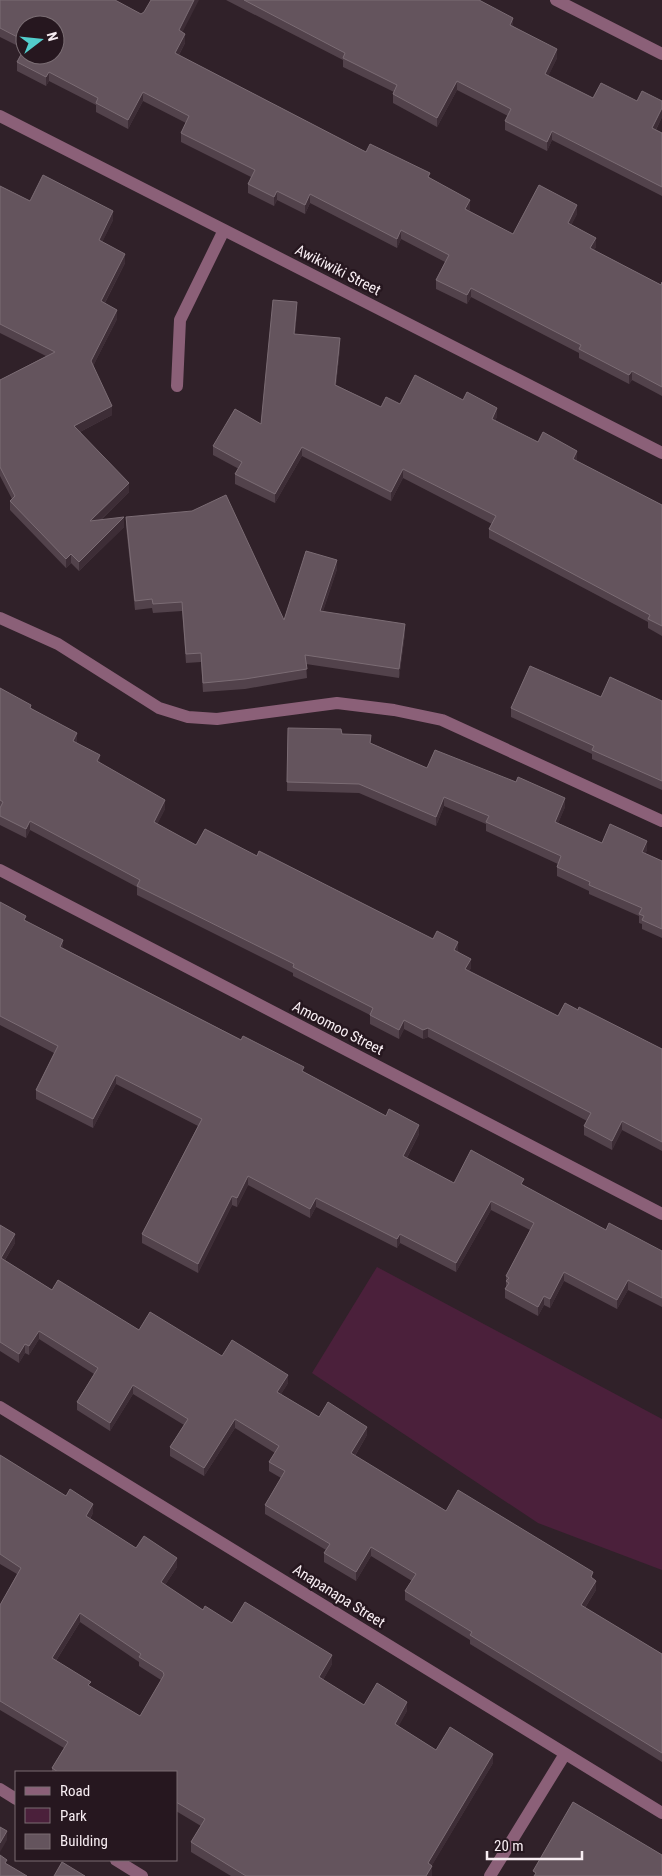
<svg xmlns="http://www.w3.org/2000/svg" width="662" height="1876" font-family="'Roboto Condensed',sans-serif">
<rect width="100%" height="100%" fill="#302129"/>
<path fill="#4b203b" d="M377,1267L662,1419V1570L538,1523L312,1373Z"/>
<g fill="none" stroke-linecap="round" stroke-linejoin="round">
<path stroke="#8b6078" stroke-width="12" d="M0,618L58,644L159,708L188,717L217,719L337,703L394,710L442,720L662,821"/>
<path stroke="#8b6078" stroke-width="12" d="M556,0L662,54
M0,116L662,453
M177,386L180,320L224,230
M0,870L662,1214
M0,1407L662,1813
M0,1789L16,1799
M116,1860L142,1876
M490,1876L565,1754"/>
</g>
<path fill="#52424b" fill-rule="evenodd" d="M0,0L141,14L182,32L185,43L179,55L366,152L430,178L470,209L469,211L513,234L577,214L571,225L596,247L594,250L661,285L662,282V396L632,380L629,384L579,358V353L471,297L467,304L436,289V280L445,262L401,239L397,248L310,203L305,214L277,200L274,206L248,193V184L251,177L181,142V133L186,123L143,101L128,129L96,112V105L49,81L46,86L17,71V62L24,49L0,37ZM25,25L55,55H25Z
M226,0H479L513,26L557,58L548,76L593,98L662,117L656,130L662,133V196L552,140L547,151L505,130V121L508,116L457,90L437,127L393,103V94L394,92L343,67V60Z
M0,186L30,201L113,220L102,242L125,263L105,303L117,319L93,366L112,415L80,432L129,492L101,520L124,527L79,571L71,563L66,568L10,510V501L12,499L0,476V380L46,356L0,333Z
M297,311L295,334L340,348L336,385L381,407L400,404L463,400L497,417L495,420L538,442L577,460V461L662,505V636L648,628V622L489,538V529L492,524L403,478L391,501L302,456L275,503L235,484V474L239,469L213,455V446L261,424Z
M126,517L284,620L337,569L323,611L405,633L399,678L306,664L307,678L245,689L203,692L201,662L186,663L182,611L153,613L152,608L135,610L126,526Z
M0,688L31,708L77,742V743L100,763L165,809L157,824L196,845L257,856L458,951L471,968L469,971L558,1016L578,1010L662,1049V1151L622,1130L612,1150L584,1135V1126L587,1121L428,1037L423,1039L404,1029L399,1039L370,1024V1015L293,976V973L137,895V887L30,830L26,838L0,825Z
M601,697L662,701V790L592,759V754L511,717V708Z
M288,728L342,734L371,743L427,768L565,807L558,823L602,843L647,850L645,854L662,861V938L642,929V924L639,923V916L589,894V891L557,876V867L558,864L486,831V824L444,806L436,826L359,793L287,791Z
M0,902L63,948L304,1072L419,1134L407,1158L454,1183L524,1186L606,1230L662,1251V1307L628,1290L617,1309L564,1281L550,1308L544,1305L538,1316L505,1298V1289L506,1287V1276L530,1230L491,1210L456,1272L400,1243L397,1248L316,1207L310,1218L248,1185L237,1207L232,1205L198,1273L142,1243V1234L198,1126L116,1084L93,1128L36,1099V1090L54,1053L0,1025Z
M0,1225L15,1243L5,1260L52,1290L139,1330L222,1356L288,1383L281,1394L319,1417L367,1435L355,1456L446,1511L593,1579L596,1590L585,1608L662,1654V1762L470,1644V1640L405,1600V1591L412,1581L371,1556L356,1581L324,1562V1553L326,1550L265,1514V1505L281,1478L269,1471V1462L275,1453L235,1428L204,1476L170,1456V1447L184,1425L133,1394L110,1431L77,1410V1402L94,1374L39,1339L29,1355L25,1353L19,1363L0,1351Z
M0,1455L93,1513L90,1519L136,1548L177,1567L165,1585L203,1610L232,1623L332,1664L323,1680L364,1705L407,1711L398,1726L436,1750L493,1763L432,1865V1875L431,1876H231L191,1852V1842L201,1826L176,1811V1772H52V1768L64,1748L0,1710V1605L17,1574L0,1564ZM80,1622L139,1662V1666L161,1680L140,1716L91,1687L56,1661Z"/>
<path fill="#3d2d36" d="M194,0H199L179,39V30Z
M513,18V28L510,25Z
M185,34V43L175,62V53Z
M557,49V58L545,83V74Z
M49,72V81L46,86V77Z
M457,81V90L437,127V118Z
M143,92V101L128,129V120Z
M662,108V117L652,137V128Z
M552,131V140L547,151V142Z
M277,191V200L274,206V197Z
M310,194V203L305,214V205Z
M470,200V209L465,218V209Z
M577,205V214L568,232V223Z
M113,211V220L99,249V240Z
M401,230V239L397,248V239Z
M596,238V247L590,257V248Z
M125,254V263L101,310V301Z
M471,288V297L467,304V295Z
M297,302V311L294,343V334Z
M117,310V319L91,370V361Z
M340,338V348L335,394V385Z
M632,371V380L629,384V375Z
M112,406V415L74,435V426Z
M497,408V417L492,428V419Z
M302,447V456L275,503V494Z
M577,451V460L573,468V459Z
M403,469V478L391,501V492Z
M129,483V492L90,530V521Z
M124,517V527L79,571V562Z
M71,554V563L66,568V559Z
M337,560V569L320,620V611Z
M405,624V633L399,678V669Z
M77,733V742L73,750V741Z
M100,755V764L97,761Z
M444,797V806L436,826V817Z
M565,798V807L555,831V822Z
M165,800V809L154,831V822Z
M30,821V830L26,838V829Z
M647,841V850L642,861V852Z
M63,940V949L60,947Z
M458,942V951L454,959V950Z
M471,959V968L465,978V969Z
M404,1020V1029L399,1039V1030Z
M428,1028V1037L423,1039V1030Z
M116,1075V1084L93,1128V1119Z
M622,1121V1130L612,1150V1141Z
M419,1125V1134L403,1165V1156Z
M248,1176V1185L237,1207V1198Z
M232,1196V1205L198,1273V1264Z
M316,1198V1207L310,1218V1209Z
M491,1201V1210L456,1272V1263Z
M15,1234V1243L1,1266V1258Z
M400,1234V1243L397,1248V1239Z
M564,1272V1281L550,1308V1299Z
M628,1280V1290L617,1309V1300Z
M544,1296V1305L538,1316V1307Z
M39,1331V1339L29,1355V1346Z
M25,1344V1353L19,1363V1354Z
M288,1375V1383L277,1401V1392Z
M133,1385V1394L110,1431V1423Z
M235,1419V1428L204,1476V1468Z
M367,1427V1435L351,1462V1453Z
M93,1504V1513L86,1525V1516Z
M371,1547V1556L356,1581V1572Z
M177,1558V1567L161,1591V1582Z
M596,1581V1590L581,1614V1605Z
M80,1613V1622L52,1667V1658Z
M332,1655V1664L319,1687V1677Z
M407,1702V1711L395,1733V1724Z
M493,1754V1763L428,1872V1863Z
M7,1831V1840L0,1852V1843Z
M432,1866V1875L431,1876H426Z"/>
<path fill="#64545d" stroke="#7b6c74" fill-rule="evenodd" d="M0,0H115L141,14L144,12L151,0H194L179,30L185,34L175,53L366,152L370,144L430,173L428,177L470,200L465,209L513,234L539,185L577,205L568,223L596,238L590,248L661,285L662,282V387L632,371L629,375L579,349L581,345L471,288L467,295L436,280L449,255L401,230L397,239L310,194L305,205L277,191L274,197L248,184L255,170L181,133L189,116L143,92L128,120L96,103L98,98L49,72L46,77L17,62L25,47V55H55V25H25V41L0,28Z
M244,0H479L513,18L510,25L557,49L545,74L593,98L601,83L637,101L642,91L662,101V108L652,128L662,133V187L552,131L547,142L505,121L511,109L457,81L437,118L393,94L397,85L343,58L345,53Z
M43,175L113,211L99,240L125,254L101,301L117,310L91,361L112,406L74,426L129,483L90,521L124,517L79,562L71,554L66,559L10,501L15,496L0,467V380L55,352L0,324V186L30,201Z
M273,300L297,302L294,334L340,338L335,385L381,407L386,397L400,404L415,375L463,400L467,392L497,408L492,419L538,442L543,432L577,451L573,459L662,505V626L648,619L650,615L489,529L496,516L403,469L391,492L302,447L275,494L235,474L242,462L213,446L235,409L261,424Z
M226,495L284,620L306,551L337,560L320,611L405,624L399,669L305,655L307,669L245,679L203,683L201,653L186,654L182,602L153,604L152,599L135,601L126,517L192,511Z
M530,666L601,697L610,677L662,701V781L592,750L594,746L511,708Z
M0,688L31,705L30,708L77,733L73,741L100,755L97,761L165,800L154,822L196,845L205,829L257,856L259,851L433,939L437,931L458,942L454,950L471,959L465,969L558,1016L565,1003L578,1010L579,1007L662,1049V1142L622,1121L612,1141L584,1126L591,1113L428,1028L423,1030L404,1020L399,1030L370,1015L373,1008L293,967L294,964L137,886L140,880L30,821L26,829L0,816V808L3,802L0,800Z
M288,728L341,729L342,734L371,735L370,743L427,768L435,750L516,782L518,777L565,798L555,822L602,843L610,824L647,841L642,852L662,861V929L642,920L644,916L639,914L642,908L589,885L590,882L557,867L561,856L486,822L489,816L444,797L436,817L359,784L287,782Z
M0,902L26,916L24,920L63,940L60,947L241,1040L243,1036L304,1067L302,1071L386,1116L389,1109L419,1125L403,1156L454,1183L471,1150L524,1179L521,1184L606,1230L609,1223L662,1251V1298L628,1280L617,1300L564,1272L550,1299L544,1296L538,1307L505,1289L509,1283L506,1281L509,1278L506,1276L534,1223L491,1201L456,1263L400,1234L397,1239L316,1198L310,1209L248,1176L237,1198L232,1196L198,1264L142,1234L202,1119L116,1075L93,1119L36,1090L58,1046L0,1016Z
M0,1225L15,1234L1,1258L52,1290L58,1280L139,1330L150,1312L222,1356L232,1340L288,1375L277,1392L319,1417L328,1402L367,1427L351,1453L446,1511L458,1490L593,1572L591,1577L596,1581L581,1605L662,1654V1753L470,1635L472,1632L405,1591L416,1574L371,1547L356,1572L324,1553L330,1544L265,1505L285,1471L269,1462L279,1446L235,1419L204,1468L170,1447L188,1419L133,1385L110,1423L77,1402L98,1368L39,1331L29,1346L25,1344L19,1354L0,1342Z
M0,1455L66,1496L70,1489L93,1504L86,1516L136,1548L144,1536L177,1558L161,1582L203,1610L205,1606L232,1623L245,1602L332,1655L319,1677L364,1705L377,1683L407,1702L395,1724L436,1750L450,1727L493,1754L428,1863L432,1866L426,1876H246L191,1842L205,1819L176,1802V1772H58L52,1768L68,1742L0,1701V1605L21,1568L0,1554ZM80,1613L141,1654L139,1657L163,1672L164,1675L140,1716L88,1685L91,1682L52,1658Z
M573,1802L662,1855V1876H534L536,1873L533,1871Z
M0,1827L7,1831L0,1843Z
M0,1855L7,1860L5,1863L27,1876H0Z
M62,1862L85,1876H54Z"/>
<g text-anchor="middle" dominant-baseline="central" stroke-width="5" stroke-linejoin="round" paint-order="stroke">
<g font-size="15" fill="#f7edf2" stroke="#26171f">
<text transform="translate(338 270) rotate(27)">Awikiwiki Street</text>
<text transform="translate(338 1028) rotate(27)">Amoomoo Street</text>
<text transform="translate(339 1596) rotate(32)">Anapanapa Street</text>
</g>
</g>
<rect x="15" y="1771" width="162" height="90" fill="#26171f" stroke="#7a6d73"/>
<rect x="25" y="1787" width="25" height="8" fill="#8b6078" stroke="#7a6d73"/>
<text x="60" y="1796" font-size="15" fill="#f7edf2">Road</text>
<rect x="25" y="1808" width="25" height="15" fill="#4b203b" stroke="#7a6d73"/>
<text x="60" y="1821" font-size="15" fill="#f7edf2">Park</text>
<rect x="25" y="1834" width="25" height="15" fill="#64545d" stroke="#7a6d73"/>
<text x="60" y="1846" font-size="15" fill="#f7edf2">Building</text>
<g transform="translate(40 40) rotate(74)"><circle r="24" fill="#26171f" stroke="#7a6d73"/>
<path d="M0-4L9 19L0 12L-9 19Z" fill="#52cdcc"/>
<text y="-8" font-size="14" font-weight="bold" text-anchor="middle" fill="#f7edf2">N</text>
</g>
<path d="M487 1851v8h95v-8" fill="none" stroke="#f7edf2" stroke-width="2.5"/>
<text x="494" y="1851" font-size="15" fill="#f7edf2" stroke="#26171f" stroke-width="4" paint-order="stroke">20 m</text>
</svg>
